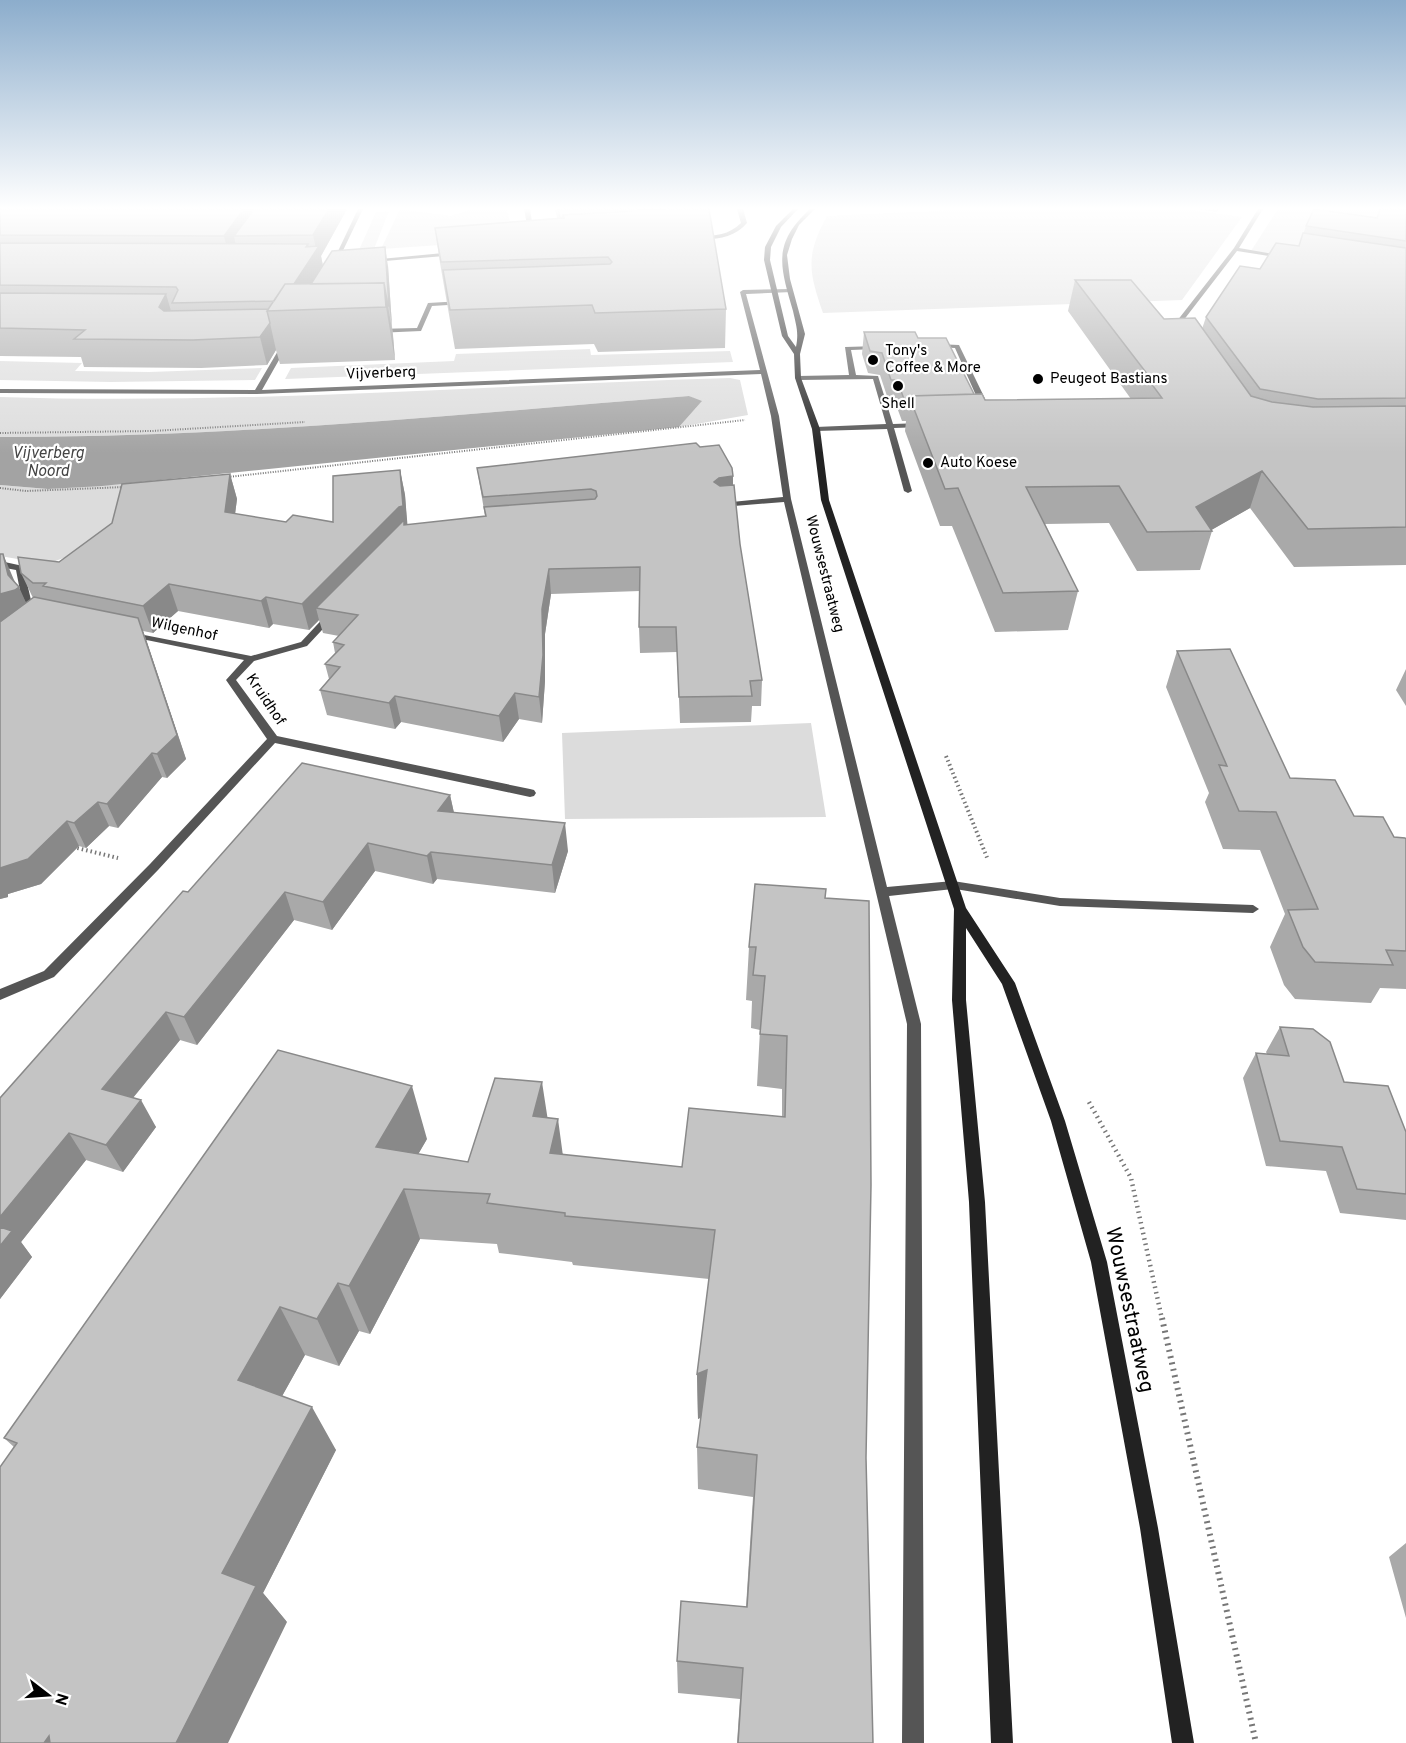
<svg xmlns="http://www.w3.org/2000/svg" width="1406" height="1743" font-family="Overpass,sans-serif">
<rect width="100%" height="100%" fill="#fff"/>
<path fill="#dcdcdc" d="M400,209L451,216L471,209H507L514,240L381,249Z
M974,209H1184L1242,217L1182,300L823,313C809,272 805,256 827,216Z
M1278,209H1406V274L1251,251Z
M389,211L374,249L359,250L376,212Z
M590,349L591,355L730,351L733,362L285,379L291,368L454,361L456,354Z
M0,361L82,363L75,371L149,372L262,368L255,380L111,382L0,380Z
M730,378L740,380L748,415L679,427L701,402L689,396C460,414 230,438 0,437V397C243,405 487,385 730,378Z
M158,481L155,489L91,548L47,564L0,556V485L48,489Z
M811,723L826,817L565,819L562,733Z"/>
<path fill="#a3a3a3" d="M689,396L702,401L679,427L102,486L48,489L0,485V437C230,438 460,414 689,396Z"/>
<g fill="none" stroke-linecap="round" stroke-linejoin="round">
<path stroke="#777" stroke-width="2" stroke-dasharray="1 1.5" stroke-linecap="butt" d="M0,433L152,431L305,422
M228,477L745,420
M0,488L26,491L125,487"/>
<path stroke="#777" stroke-width="4" stroke-dasharray="1.5 3" stroke-linecap="butt" d="M946,756L988,860
M73,847L118,858"/>
<path stroke="#777" stroke-width="4.5" stroke-dasharray="1.5 4" stroke-linecap="butt" d="M1089,1102L1131,1178L1162,1319"/>
<path stroke="#777" stroke-width="6" stroke-dasharray="2 4.5" stroke-linecap="butt" d="M1162,1318L1256,1743"/>
<path fill="#555" fill-rule="evenodd" d="M462,301L464,304L432,306L421,331L376,333L373,331L376,329L417,328L428,303Z
M936,344L959,345L990,409L989,411L982,409L955,348L934,347V345Z
M878,346V348L876,349L851,350L856,375L878,376L893,424L922,423L926,425L922,427L894,428L912,491L908,493L904,491L887,429L816,431L812,429L816,427L886,424L873,379L798,380L795,378L798,376L849,375L845,347Z
M953,881L1060,898L1253,905L1259,909L1253,913L1060,906L949,888L947,885L949,882Z"/>
<path fill="#555" fill-rule="evenodd" d="M358,209H363L336,265L331,266Z
M524,209H530L534,236L529,235Z
M737,209H743L747,223C734,238 716,240 697,239L699,236C715,236 729,235 741,223Z
M1258,209H1263L1239,248L1285,256L1282,258L1237,251L1183,321L1184,334L1179,335L1177,321L1234,248Z
M454,252L456,255L373,262L370,260Z
M790,289L792,292L746,294L779,416L791,499L887,887L953,881L959,885L953,889L889,896L921,1024L924,1743H902L907,1024L784,502L722,507L718,505L722,503L783,497L771,416L761,374L257,394L0,393V389L255,390L282,344L285,342L288,344L262,390L760,370L740,292L743,290Z
M0,561L23,566L31,600L42,611V615H36L22,601L16,570L0,567Z
M332,611L337,614L335,616L307,646L254,661L236,680L277,736L530,789L534,790L536,793L534,796L530,797L275,743L158,870L54,977L0,1000V989L44,971L150,864L267,739L226,680L244,660L132,637L129,636V632L251,656L301,642L329,612Z"/>
<path fill="#222" fill-rule="evenodd" d="M793,209H798L781,227L771,247L770,260L788,336L796,347C799,332 796,325 793,311C780,266 772,244 810,209H815L799,225L792,239L787,255L790,279L805,334L800,354L801,378L820,429L829,500L966,908L1015,983L1065,1121L1107,1262L1158,1528L1194,1743H1172L1140,1528L1091,1262L1051,1121L1002,984L966,928V1000L985,1202L1013,1743H991L969,1202L952,1000L954,909L821,500L812,429L795,378L794,354L782,336L764,260L765,247L776,226Z"/>
</g>
<path fill="#a9a9a9" d="M0,209H347L321,256L323,266H388L392,326L395,360L280,364L276,350L267,365L201,368L84,367L81,357L0,356Z
M555,209H709L726,309L725,348L598,352L594,344L455,349L440,263L435,228L557,218Z
M1196,209H1219L1217,212Z
M1406,209V565L1294,567L1250,508L1211,530L1212,531L1200,570L1137,571L1109,523L1045,524L1078,591L1068,630L995,632L952,526H940L905,431L906,421H902L895,402H889L880,375L868,373L862,354L864,332L918,338L974,394L985,400L1131,399L1068,311L1075,280L1164,319L1202,329L1206,317L1260,269L1299,246L1306,226L1377,218Z
M700,447L733,476V485L740,544L762,680L761,706H752L751,722L680,723L677,652L640,653L639,627L640,591L551,594L545,634V681L542,723L519,719L503,742L401,722L395,729L327,715L320,690L329,679L325,664L335,653L333,642L339,636L323,633L319,620L309,630L273,624L269,628L178,611L153,633L143,631L186,759L167,778L162,777L118,828L109,826L86,848L79,846L41,884L8,894V897L0,899L14,580L26,603L33,598L21,573L59,562L230,474L237,499L235,514L286,522H333L400,470L405,495L407,525L485,516L477,468Z
M1177,651L1290,778L1354,816L1394,837L1406,839V989L1380,988L1371,1003L1295,999L1284,985L1270,947L1285,914L1260,850L1223,849L1205,802L1209,793L1166,687Z
M1406,669V706L1396,690Z
M450,795L454,813L568,851L555,893L437,879L433,884L375,871L332,930L294,920L197,1045L180,1040L133,1098L156,1127L123,1172L86,1160L21,1242L32,1257L0,1299V1098L188,892Z
M825,898L866,1458L873,1743H737L740,1699L678,1693L677,1661L746,1607L753,1497L698,1489L697,1447L701,1417L698,1419L697,1374L709,1279L573,1265L572,1262L499,1253L497,1244L420,1239L370,1334L359,1331L339,1366L305,1355L282,1396L336,1450L263,1593L287,1622L14,1447L4,1438L427,1139L418,1154L468,1162L547,1118L563,1155L682,1167L782,1117V1089L757,1086L760,1030L751,1028L752,1001L746,1000L749,947Z
M1280,1027L1344,1082L1406,1132V1220L1340,1213L1326,1171L1266,1166L1243,1078L1256,1053L1267,1054L1266,1052Z
M1406,1543V1618L1389,1557Z"/>
<path fill="#898989" d="M244,209H257L234,236L237,251L230,260L224,236Z
M329,209H347L321,256L324,271L286,310L306,247L308,244L311,258L316,249L313,235Z
M385,247L388,266L392,326L389,306Z
M384,283L393,335L395,360L386,307Z
M166,294L174,321L159,307Z
M270,323L276,350L267,365L260,337Z
M400,470L405,495L408,531L316,608L319,620L309,630L302,604Z
M1262,471L1250,508L1208,532L1196,507Z
M230,474L237,499L232,537L225,512Z
M733,476V500L714,482L719,478Z
M3,554L14,580L16,589L19,587L31,614L0,623V594L8,575Z
M549,569L551,594L545,634V681L542,723L539,697L542,609Z
M169,584L178,611L153,633L143,606Z
M266,597L273,624L269,628L261,601Z
M138,618L147,642L186,759L167,778L157,754Z
M515,693L519,719L503,742L499,716Z
M395,696L401,722L395,729L389,703Z
M152,753L162,777L118,828L107,804Z
M450,795L456,822L438,811Z
M98,802L109,826L86,848L74,823Z
M67,821L79,846L41,884L8,894V897L0,899V868Z
M565,823L568,851L555,893L552,865Z
M368,843L375,871L332,930L323,902Z
M431,852L437,879L433,884L427,856Z
M285,892L294,920L197,1045L184,1017Z
M166,1012L180,1040L118,1116L102,1089Z
M542,1082L550,1134L533,1116Z
M412,1086L427,1139L393,1198L376,1147Z
M141,1100L156,1127L123,1172L106,1145Z
M558,1119L565,1171L550,1153Z
M69,1133L86,1160L21,1242L32,1257L0,1299V1217Z
M404,1189L420,1239L370,1334L349,1286Z
M338,1283L359,1331L339,1366L317,1319Z
M280,1307L305,1355L266,1425L238,1380Z
M707,1370V1415L698,1419L697,1374Z
M312,1407L336,1450L263,1593L287,1622L228,1743H176L222,1573Z
M49,1736L61,1743H44Z"/>
<path fill="#c4c4c4" stroke="#898989" stroke-width="1.5" d="M0,209H244L224,236L0,235Z
M254,209H329L313,235L234,236Z
M558,209H667L563,215V218H560Z
M667,209H709L726,309L595,313L592,305L450,310L443,270L610,264L612,262L608,257L441,262L435,228L564,218L563,215Z
M1314,209L1377,218L1380,209H1406V241L1306,226Z
M1303,233L1406,248V398L1318,399L1260,389L1206,317L1240,266L1260,269L1276,243L1299,246Z
M0,243L308,244L306,247L319,246L294,284H285L274,301L172,303L178,290L176,287L0,285Z
M385,247L389,306H388L384,283L311,284L332,251Z
M1075,280H1131L1164,319L1195,318L1251,396L1272,402L1313,407L1406,406V527L1308,529L1262,471L1196,507L1212,531L1147,532L1119,486L1026,487L1078,591L1003,593L958,488L945,489L909,396L982,394L985,400L1162,398L1145,375H1148Z
M384,283L386,307L267,311L285,284Z
M0,293L166,294L159,307L164,311L268,309L267,311L270,323L260,337L193,340L74,339L85,330L0,328Z
M864,332H915L918,338H946L974,394L909,396V399H904L897,380H891L882,353L870,351Z
M696,443L700,447L719,445L732,468L733,476L719,478L714,482L720,486L734,485L740,544L762,680L750,681L752,696L679,697L676,627H639L640,567L549,569L542,609L543,655L539,697L515,693L499,716L395,696L389,703L320,690L340,667L325,664L344,645L333,642L358,615L316,608L404,520V525L486,516L484,507L595,499L597,496L596,491L591,489L483,497L477,468Z
M400,470L403,506L399,507L302,604L266,597L261,601L169,584L143,606L43,586L46,583H33L21,573L18,557L59,562L112,523L122,484L230,474L225,512L286,522L293,515L333,522V476Z
M0,554H3L8,575L19,587L15,590L0,594Z
M34,597L138,618L177,735L157,754L152,753L107,804L98,802L74,823L67,821L28,859L0,868V622Z
M1230,649L1290,778L1335,780L1354,816L1383,817L1394,837L1405,838L1406,839V951L1386,950L1393,965L1315,962L1303,947L1288,910L1318,909L1276,812L1239,811L1219,765L1227,766L1177,651Z
M302,763L450,795L438,811L565,823L552,865L431,852L427,856L368,843L323,902L285,892L184,1017L166,1012L102,1089L141,1100L106,1145L69,1133L0,1217V1098L154,924L183,891L188,892Z
M755,884L826,889L825,898L869,901L871,1185L866,1458L873,1743H738L743,1668L677,1661L681,1601L747,1607L757,1455L697,1447L707,1370L697,1374L715,1230L565,1216V1213L487,1203L490,1194L404,1189L349,1286L338,1283L317,1319L280,1307L238,1380L312,1407L222,1573L256,1586L176,1743H50L49,1736L44,1743H0V1467L17,1443L4,1438L278,1050L412,1086L376,1147L468,1162L495,1078L542,1082L533,1116L558,1119L550,1153L682,1167L689,1108L785,1117L787,1036L760,1034L765,976L753,975L756,947H749Z
M1280,1027L1313,1029L1330,1042L1344,1082L1388,1086L1406,1132V1194L1357,1189L1342,1147L1280,1141L1256,1053L1289,1056Z
M0,1227L12,1231L0,1246Z"/>
<linearGradient id="sky" x2="0" y2="1"><stop stop-color="#8cadcc"/><stop offset="0.46" stop-color="#fff"/><stop offset="1" stop-color="#fff" stop-opacity="0"/></linearGradient>
<rect width="1406" height="453" fill="url(#sky)"/>
<g fill="#000" stroke="#fff" stroke-width="2">
<circle cx="873" cy="360" r="6"/>
<circle cx="1038" cy="379" r="6"/>
<circle cx="898" cy="386" r="6"/>
<circle cx="928" cy="463" r="6"/>
</g>
<g text-anchor="middle" dominant-baseline="central" stroke-width="4.5" stroke-linejoin="round" paint-order="stroke">
<g font-size="15" fill="#000" stroke="#fff" text-anchor="start">
<text x="885" y="351">Tony's<tspan x="885" dy="17">Coffee &amp; More</tspan></text>
<text x="1050" y="379">Peugeot Bastians</text>
<text x="898" y="404" text-anchor="middle">Shell</text>
<text x="940" y="463">Auto Koese</text>
</g>
<g font-size="15" fill="#000" stroke="#fff">
<text transform="translate(381 374) rotate(-2)">Vijverberg</text>
<text transform="translate(824 574) rotate(76)">Wouwsestraatweg</text>
<text transform="translate(184 630) rotate(12)">Wilgenhof</text>
<text transform="translate(265 700) rotate(56)">Kruidhof</text>
</g>
<g font-size="16" font-style="italic" fill="#444" stroke="#fff">
<text x="48" y="454">Vijverberg<tspan x="48" dy="18">Noord</tspan></text>
</g>
<g font-size="21" fill="#000" stroke="#fff">
<text transform="translate(1129 1310) rotate(78)">Wouwsestraatweg</text>
</g>
</g>
<g transform="translate(48 1695) rotate(107)" stroke="#ffffff" stroke-width="4.5" paint-order="stroke">
<path d="M0-4.5L10 22L0 15L-10 22Z" fill="#000000"/>
<text y="-9" font-size="16" font-weight="bold" text-anchor="middle" fill="#000000">N</text>
</g>
</svg>
